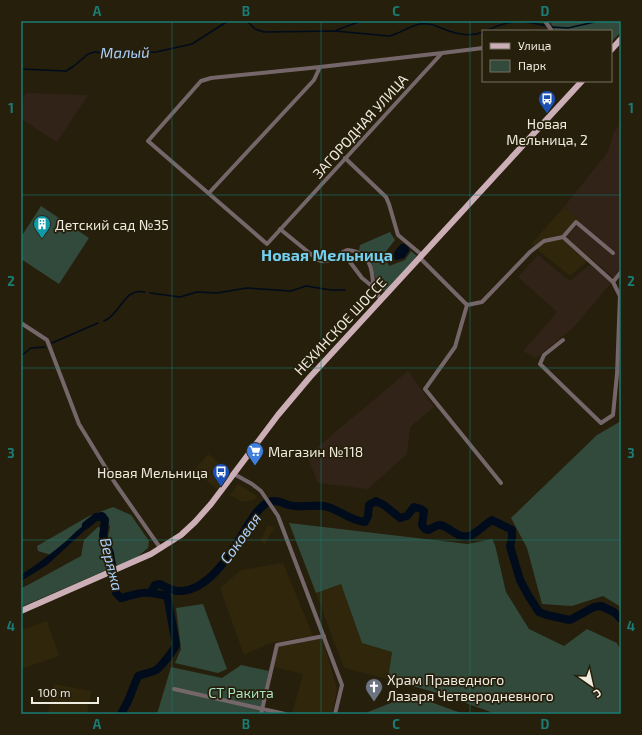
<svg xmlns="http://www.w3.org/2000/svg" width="642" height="735" font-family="'Exo 2',sans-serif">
<rect width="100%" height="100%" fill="#261f0c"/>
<path fill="#30260b" d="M564,207L581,220L567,237L591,258L570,276L531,244Z
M208,454L231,472L217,489L194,471Z
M238,484L257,496L254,500L242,502L230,495Z
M268,525L274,528L265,544L260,541Z
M283,563L313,636L271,643L244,655L220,588L241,570Z
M341,584L362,643L392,652L388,679L344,668L316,593Z
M47,621L59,656L21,669V630Z
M322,638L337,689L332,714H292L303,674L274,667L278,647Z
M54,684L91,691L87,714H48Z"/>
<path fill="#322319" d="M26,93L88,95L57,142L21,119V100Z
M621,123V268L614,278L567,237L581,220L564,207L607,153L614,132Z
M538,255L570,281L590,265L611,283L573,328L536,358L523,351L557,312L518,277Z
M408,371L434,407L410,427L407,454L368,489L318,483L307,456Z"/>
<path fill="#314a3b" d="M554,21H621V32L611,42V31H555L551,23Z
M41,206L89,238L59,284L21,259V237Z
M390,232L395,240L384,254L389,266L405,260L411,251L417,256L387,290L383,291L377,285L371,260L359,250L360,245Z
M621,421V607L603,596L572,606L542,604L527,548L511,518L597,435Z
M113,507L131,515L149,541L148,548L135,559L117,566L107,542L110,527L106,518L94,520L51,555L38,551L37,546L89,516Z
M289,523L468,544L492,539L495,545L506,592L529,629L564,646L587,629L617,643L621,651V714H496L444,695L388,679L392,652L362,643L341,584L316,593Z
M98,527L101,528L99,544L109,569L21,607V588L26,586L81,556L84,540Z
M203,604L227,669L218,673L175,663L181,649L176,608Z
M241,665L269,671L260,710L274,714H157L171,667L222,678Z
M411,695L464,714H363Z"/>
<path fill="#000b1c" d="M401,244H405L409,248V251L404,258L395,260C391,254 397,249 401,244Z
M99,517L102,518L105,522L103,536L113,563L109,565L100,539L102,523L101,521H95L47,565L21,581V575C34,566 47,557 59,547C70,539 86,519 99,517Z"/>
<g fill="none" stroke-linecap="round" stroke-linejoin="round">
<path stroke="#000b1c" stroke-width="1.5" d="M247,21L255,29L264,32L335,31L389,36C403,33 413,22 428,24C434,24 440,28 446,30C457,34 472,37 483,32
M552,27L568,28L599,21
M337,30L361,21
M486,31C512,19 520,20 548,26
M21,69L66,71L74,66L88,54L95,52L108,54L118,53L156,52L192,44L228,21
M150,293L180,297L197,292L217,293L247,288L291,291L306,286L331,290H345
M104,321C120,315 124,287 145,292
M52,343L98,323
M21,356L31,348L45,347"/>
<path stroke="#000b1c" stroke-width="8" d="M86,525L96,517L102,516L105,520L103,536L110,553L116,593L121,598C143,592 145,591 167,596L168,600L176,645C174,650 161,667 156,670C150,673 143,674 138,676L128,701L121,714
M151,592L155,585L160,584C165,587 171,590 177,591C206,593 229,557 242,535C248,525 258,506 269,502C278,498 286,506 295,506C304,507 319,504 328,507C341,511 351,521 365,522L368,516L369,505L376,501L384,505L400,518L407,516L414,507L421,509L424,511L422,525L425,529L429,530C433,528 436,525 440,525C449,526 457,539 469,536C475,535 485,524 492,520L512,530V538L510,546L520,580L528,595L539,612L547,615L570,620L594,607L601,606L614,612L621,619"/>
<path stroke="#75666a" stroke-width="4" d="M545,21L552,31
M442,53L320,67L211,78L201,81L148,141L267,244L442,53L483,48
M345,158L386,197L389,204L398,235L422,255
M209,193L314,80L320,67
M280,229L318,260C330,265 337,253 348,250L350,262L362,278L373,287L381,300
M563,237L613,282L620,296L617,374L613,415L601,423L540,364L544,355L563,340
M348,250C370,252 373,269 373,287
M420,258L467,305
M613,282L621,272
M21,323L47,340L79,424L115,483L161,549
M234,474L252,484L261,491L278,516L342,685L335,714
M501,483L425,389L455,347L467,305L482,302L530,252L544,241L563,237L576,222L613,253
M174,689L285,714
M261,714L277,645L324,636"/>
<path stroke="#ccaeb6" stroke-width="6" d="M611,50L621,39
M21,611L151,554L181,535L195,522L211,504L278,415L310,377L582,81"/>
</g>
<path fill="none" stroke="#1a7c74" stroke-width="1" stroke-opacity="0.55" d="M172,21V714M321,21V714M470,21V714M21,195H621M21,368H621M21,540H621"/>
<defs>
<symbol id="bus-pin" viewBox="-11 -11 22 30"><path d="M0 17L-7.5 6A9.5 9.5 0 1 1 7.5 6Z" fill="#1a4fb4" stroke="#261f0c"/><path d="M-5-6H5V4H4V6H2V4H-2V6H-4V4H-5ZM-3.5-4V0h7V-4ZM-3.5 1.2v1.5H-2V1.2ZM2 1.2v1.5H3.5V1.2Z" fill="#fff"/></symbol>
<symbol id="building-pin" viewBox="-11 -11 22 30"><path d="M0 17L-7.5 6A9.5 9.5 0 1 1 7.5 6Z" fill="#0f9aa8" stroke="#261f0c"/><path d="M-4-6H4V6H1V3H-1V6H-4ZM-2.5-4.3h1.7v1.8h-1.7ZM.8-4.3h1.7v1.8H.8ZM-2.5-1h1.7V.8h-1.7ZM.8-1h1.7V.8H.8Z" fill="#fff"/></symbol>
<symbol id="supermarket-pin" viewBox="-11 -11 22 30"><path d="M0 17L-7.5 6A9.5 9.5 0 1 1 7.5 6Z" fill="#3f7fe0" stroke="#261f0c"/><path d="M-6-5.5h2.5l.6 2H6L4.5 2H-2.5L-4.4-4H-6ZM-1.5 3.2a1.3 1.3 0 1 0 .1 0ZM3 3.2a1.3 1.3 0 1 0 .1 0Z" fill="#fff"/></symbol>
<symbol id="church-pin" viewBox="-11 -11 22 30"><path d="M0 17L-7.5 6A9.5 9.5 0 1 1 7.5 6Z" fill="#6b7280" stroke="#261f0c"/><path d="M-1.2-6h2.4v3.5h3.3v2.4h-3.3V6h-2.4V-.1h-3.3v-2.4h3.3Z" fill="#fff"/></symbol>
</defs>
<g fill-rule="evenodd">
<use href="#bus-pin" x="537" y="89" width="20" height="27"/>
<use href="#building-pin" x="32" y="214" width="20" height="27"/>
<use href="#supermarket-pin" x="245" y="441" width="20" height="27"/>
<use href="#bus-pin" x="211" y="462" width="20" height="27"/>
<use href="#church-pin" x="364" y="677" width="20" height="27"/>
</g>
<g text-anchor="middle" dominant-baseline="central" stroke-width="3.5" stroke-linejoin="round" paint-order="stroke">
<g font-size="14" fill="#f0ebdf" stroke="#261f0c" text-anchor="start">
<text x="547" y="123" text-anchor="middle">Новая<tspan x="547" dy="16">Мельница, 2</tspan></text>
<text x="55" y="224">Детский сад №35</text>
<text x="268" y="451">Магазин №118</text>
<text x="208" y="472" text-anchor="end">Новая Мельница</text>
<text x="387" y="679">Храм Праведного<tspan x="387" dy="16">Лазаря Четверодневного</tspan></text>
</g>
<g font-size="14" fill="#f0ebdf" stroke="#261f0c">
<text transform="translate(360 126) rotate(-48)">ЗАГОРОДНАЯ УЛИЦА</text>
<text transform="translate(340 326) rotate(-47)">НЕХИНСКОЕ ШОССЕ</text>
</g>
<g font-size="14" fill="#aae2c1" stroke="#261f0c">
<text x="241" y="692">СТ Ракита</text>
</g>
<g font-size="15" font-style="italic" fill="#abd1fc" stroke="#261f0c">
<text transform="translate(125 52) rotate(-1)">Малый</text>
<text transform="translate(240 538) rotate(-54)">Соковая</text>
<text transform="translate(112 564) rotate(76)">Веряжа</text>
</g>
<g font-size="16" font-weight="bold" fill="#72d0f0" stroke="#261f0c">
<text x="327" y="254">Новая Мельница</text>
</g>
</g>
<rect width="642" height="735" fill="none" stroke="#261f0c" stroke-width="44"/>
<rect x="482" y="30" width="130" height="52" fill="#261f0c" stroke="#777160"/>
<rect x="490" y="43" width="20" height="6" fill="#ccaeb6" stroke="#777160"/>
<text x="518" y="50" font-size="12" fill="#f0ebdf">Улица</text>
<rect x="490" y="60" width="20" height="12" fill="#314a3b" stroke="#777160"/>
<text x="518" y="70" font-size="12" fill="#f0ebdf">Парк</text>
<g transform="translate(592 685) rotate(146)" stroke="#261f0c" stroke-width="3" paint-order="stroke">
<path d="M0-3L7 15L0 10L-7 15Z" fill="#f0ebdf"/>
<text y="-6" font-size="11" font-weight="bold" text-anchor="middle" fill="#f0ebdf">С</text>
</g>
<path d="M32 697v6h66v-6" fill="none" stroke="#f0ebdf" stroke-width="2"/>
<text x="38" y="697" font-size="12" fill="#f0ebdf" stroke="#261f0c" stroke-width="3" paint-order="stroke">100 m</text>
<rect x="22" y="22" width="598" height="691" fill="none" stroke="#1a7c74" stroke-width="1.5"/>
<g font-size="13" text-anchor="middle" font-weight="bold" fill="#1a7c74">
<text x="97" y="16">A</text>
<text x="246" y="16">B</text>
<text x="396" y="16">C</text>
<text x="545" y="16">D</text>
<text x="11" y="113">1</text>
<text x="631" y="113">1</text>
<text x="11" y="286">2</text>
<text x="631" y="286">2</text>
<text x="11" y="458">3</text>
<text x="631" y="458">3</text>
<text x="11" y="631">4</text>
<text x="631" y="631">4</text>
<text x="97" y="729">A</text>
<text x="246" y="729">B</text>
<text x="396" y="729">C</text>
<text x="545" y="729">D</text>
</g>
</svg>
